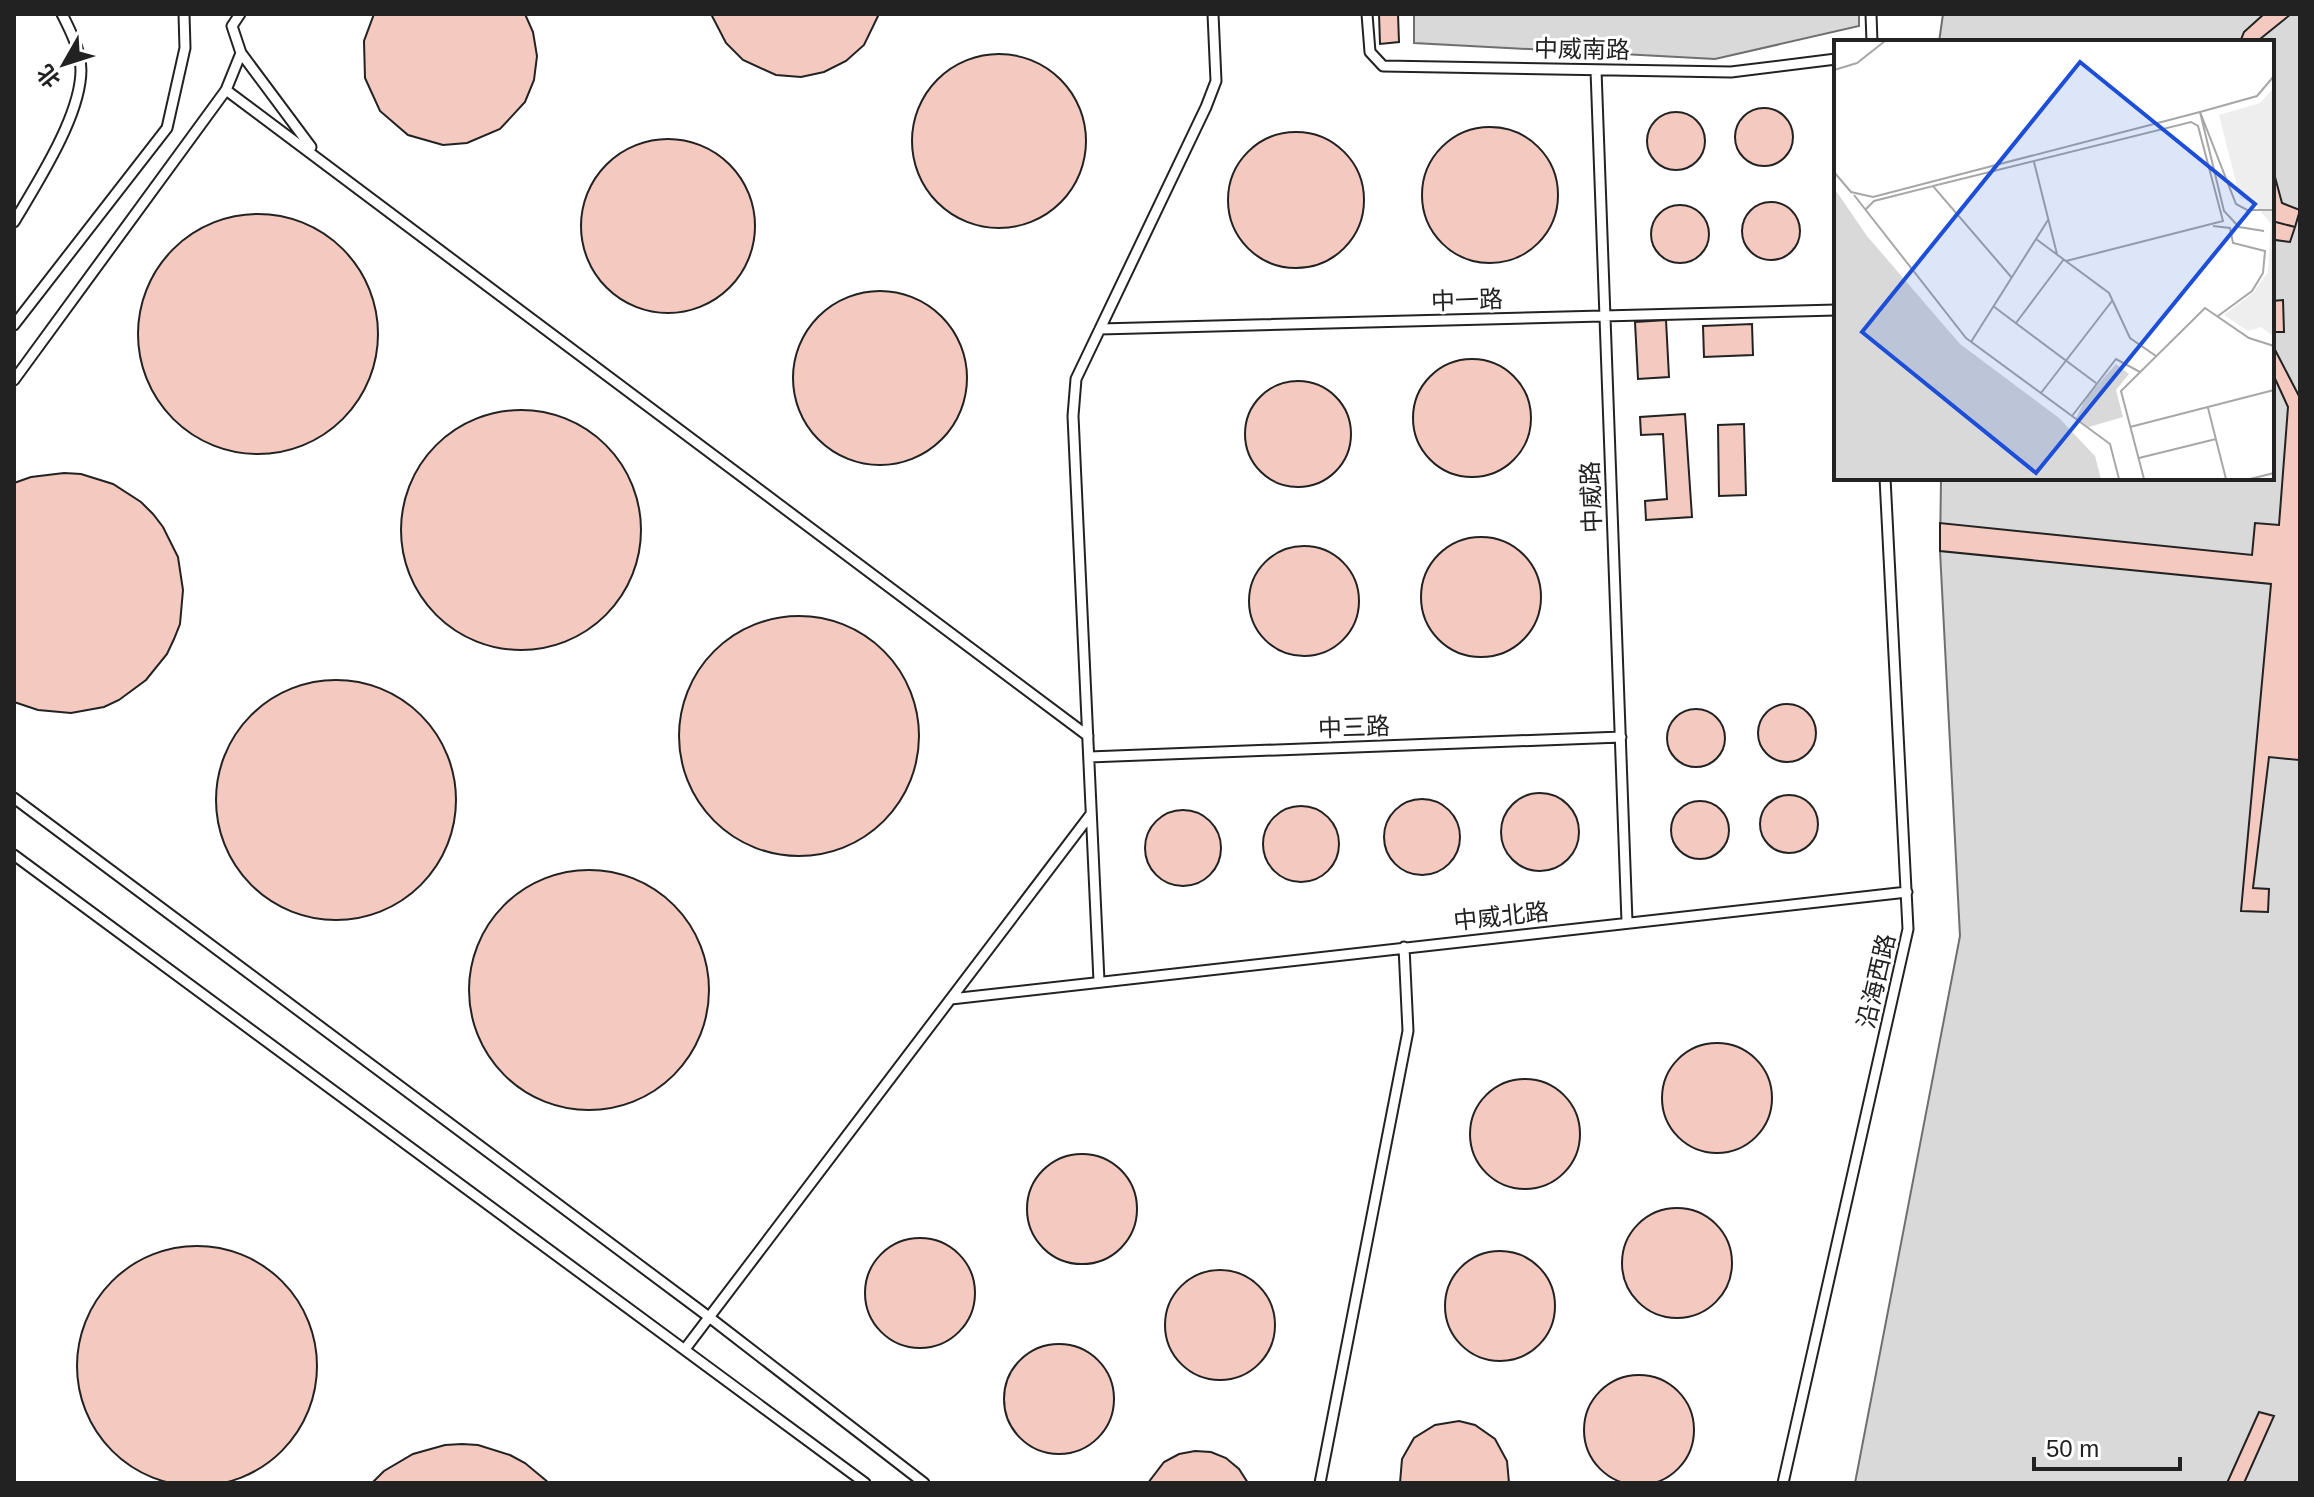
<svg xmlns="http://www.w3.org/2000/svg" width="2314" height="1497" font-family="Helvetica,'Noto Sans SC',sans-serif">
<rect width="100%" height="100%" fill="#fff"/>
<path fill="#d9d9d9" stroke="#6f6f6f" stroke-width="2" d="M1414,14H1859V26L1715,59L1414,43Z
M1943,14H2300V1483H1855L1960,936L1940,551L1941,478H2272V42H1939Z"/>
<path fill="#f3c9c0" stroke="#222" stroke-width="2" d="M374,14H525L533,32L537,56L534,80L525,102L500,129L467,143L443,145L408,135L380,111L365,78L364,41Z
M711,14H879L864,45L846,61L824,72L801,77L776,75L743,60L726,43Z
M1379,14H1398L1399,42L1380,44Z
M2264,14H2291L2260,39L2270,42H2240L2244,32Z
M912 141a87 87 0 1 1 174 0a87 87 0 1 1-174 0Z
M1735 137a29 29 0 1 1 58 0a29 29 0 1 1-58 0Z
M1647 141a29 29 0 1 1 58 0a29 29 0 1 1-58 0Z
M1422 195a68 68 0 1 1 136 0a68 68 0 1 1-136 0Z
M1228 200a68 68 0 1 1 136 0a68 68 0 1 1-136 0Z
M581 226a87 87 0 1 1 174 0a87 87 0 1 1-174 0Z
M2272,166L2282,203L2300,210L2295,227L2272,221Z
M1742 231a29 29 0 1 1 58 0a29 29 0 1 1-58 0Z
M1651 234a29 29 0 1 1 58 0a29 29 0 1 1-58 0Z
M138 334a120 120 0 1 1 240 0a120 120 0 1 1-240 0Z
M2272,221L2295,227L2290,242L2275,240L2272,275Z
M793 378a87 87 0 1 1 174 0a87 87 0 1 1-174 0Z
M2283,300L2284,332H2272V301Z
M1666,320L1669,377L1638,379L1635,322Z
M1752,324L1753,355L1704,357L1703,326Z
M2272,344L2300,398V747L2299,760L2269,757L2253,888L2269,889L2268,912L2241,911L2271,584L1940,551V523L2252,555L2255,523L2279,525L2288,407L2272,372Z
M1413 418a59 59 0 1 1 118 0a59 59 0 1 1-118 0Z
M1245 434a53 53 0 1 1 106 0a53 53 0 1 1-106 0Z
M401 530a120 120 0 1 1 240 0a120 120 0 1 1-240 0Z
M1685,414L1692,517L1646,520L1645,501L1667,499L1663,434L1641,435L1640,417Z
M1744,424L1746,495L1719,496L1718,425Z
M64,473L81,474L113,484L141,502L153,514L163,527L178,557L183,590L180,624L174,639L167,654L146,680L119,700L104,707L71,713L38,710L14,702V483L31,477Z
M1421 597a60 60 0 1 1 120 0a60 60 0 1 1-120 0Z
M1249 601a55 55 0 1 1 110 0a55 55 0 1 1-110 0Z
M679 736a120 120 0 1 1 240 0a120 120 0 1 1-240 0Z
M216 800a120 120 0 1 1 240 0a120 120 0 1 1-240 0Z
M1758 733a29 29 0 1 1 58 0a29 29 0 1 1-58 0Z
M1667 738a29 29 0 1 1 58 0a29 29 0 1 1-58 0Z
M1501 832a39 39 0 1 1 78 0a39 39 0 1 1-78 0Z
M1760 824a29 29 0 1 1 58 0a29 29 0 1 1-58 0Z
M1384 837a38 38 0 1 1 76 0a38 38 0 1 1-76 0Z
M1671 830a29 29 0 1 1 58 0a29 29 0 1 1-58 0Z
M1263 844a38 38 0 1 1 76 0a38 38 0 1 1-76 0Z
M1145 848a38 38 0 1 1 76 0a38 38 0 1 1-76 0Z
M469 990a120 120 0 1 1 240 0a120 120 0 1 1-240 0Z
M1662 1098a55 55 0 1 1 110 0a55 55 0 1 1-110 0Z
M1470 1134a55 55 0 1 1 110 0a55 55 0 1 1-110 0Z
M1027 1209a55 55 0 1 1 110 0a55 55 0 1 1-110 0Z
M1622 1263a55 55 0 1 1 110 0a55 55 0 1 1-110 0Z
M865 1293a55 55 0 1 1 110 0a55 55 0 1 1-110 0Z
M77 1366a120 120 0 1 1 240 0a120 120 0 1 1-240 0Z
M1445 1306a55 55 0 1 1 110 0a55 55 0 1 1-110 0Z
M1165 1325a55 55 0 1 1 110 0a55 55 0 1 1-110 0Z
M1004 1399a55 55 0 1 1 110 0a55 55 0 1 1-110 0Z
M1584 1430a55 55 0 1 1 110 0a55 55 0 1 1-110 0Z
M2259,1412L2274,1416L2244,1483H2227Z
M1459,1421L1475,1425L1495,1439L1507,1461L1509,1483H1400L1402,1459L1414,1438L1435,1425Z
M462,1444L478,1445L510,1455L525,1463L549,1483H372L384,1471L413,1454L445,1445Z
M1195,1451L1211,1452L1226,1458L1239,1469L1248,1483H1148L1164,1462L1179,1454Z"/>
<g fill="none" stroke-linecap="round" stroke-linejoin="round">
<defs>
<path id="lane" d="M240,14L232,26L241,53L311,147
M1367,14L1370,52L1383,66L1731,72L1836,59
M1871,14L1872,42
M1596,70L1627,922
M226,90L241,53
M14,222C37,183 92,100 79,55C76,41 68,26 62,14
M14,325L167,128L185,48L184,14
M1100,329L1836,310
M14,380L226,90L1088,736
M1089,757L1621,737
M14,798L709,1317L924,1483
M14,855L865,1483
M1099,981L1073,416L1076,379L1206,107L1216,81L1213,14
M951,999L1907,892
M685,1349L1091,814
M1320,1483L1408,1031L1404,947
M1783,1483L1908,929L1885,478"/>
</defs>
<use href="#lane" stroke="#222" stroke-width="13"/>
<use href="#lane" stroke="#fff" stroke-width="9"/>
</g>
<g text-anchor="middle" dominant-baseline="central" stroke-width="6" stroke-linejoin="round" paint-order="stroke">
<g font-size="24" fill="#222" stroke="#fff">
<text transform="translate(1582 49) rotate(1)">中威南路</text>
<text transform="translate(1467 300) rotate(-2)">中一路</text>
<text transform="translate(1591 497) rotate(-92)">中威路</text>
<text transform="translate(1354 727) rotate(-2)">中三路</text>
<text transform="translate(1501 916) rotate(-6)">中威北路</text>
<text transform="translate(1876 981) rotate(-77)">沿海西路</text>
</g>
</g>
<g transform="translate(1834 40)">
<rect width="440" height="440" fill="#fff"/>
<path d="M440,48V297L427,287L414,291L390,275L420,252L434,232L437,184L420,163L406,158L385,75L426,63Z" fill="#eee"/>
<path d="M0,148L33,196L126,304L225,378L261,416L267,439H0ZM282,324L295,334L282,350L289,377L255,387L242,378L252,358Z" fill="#d9d9d9"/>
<path fill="none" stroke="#a7a7a7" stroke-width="2" d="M0,30L23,23L51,1M200,122L223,214M0,132L17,152L39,157L366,72L402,164L413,170H440M99,146L357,82L364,86L389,181L232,221M20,155L132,298L276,404L285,439M31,170L40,161L99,146L178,238M379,186L396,188L399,203L431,211L429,233L418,251L384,276M430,191L405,187L390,171L366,72L423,56L440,36M202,199L275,253L296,298L322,316M159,266L262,343M182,283L230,219M137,302L214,180M207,353L278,261M374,368L392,439M238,376L282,319L306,332M296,387L440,350M305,418L382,399M310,439L287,351L371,268L415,298L440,306M416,439L440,433"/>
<path fill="#1d4ed8" fill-opacity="0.15" stroke="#1d4ed8" stroke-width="4" d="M246,22L421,164L202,433L28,292Z"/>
<rect width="440" height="440" fill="none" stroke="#222" stroke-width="4"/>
</g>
<rect width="2314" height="1497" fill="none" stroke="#222222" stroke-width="32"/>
<g transform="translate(64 64) rotate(231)" stroke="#ffffff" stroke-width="6" paint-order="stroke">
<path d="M0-6L14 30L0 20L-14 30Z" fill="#222222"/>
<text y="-12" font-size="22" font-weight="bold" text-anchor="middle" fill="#222222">北</text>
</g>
<path d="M2034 1457v12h146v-12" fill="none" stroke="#222222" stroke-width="4"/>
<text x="2046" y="1457" font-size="24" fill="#222222" stroke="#ffffff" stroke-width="6" paint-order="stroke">50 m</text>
</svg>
